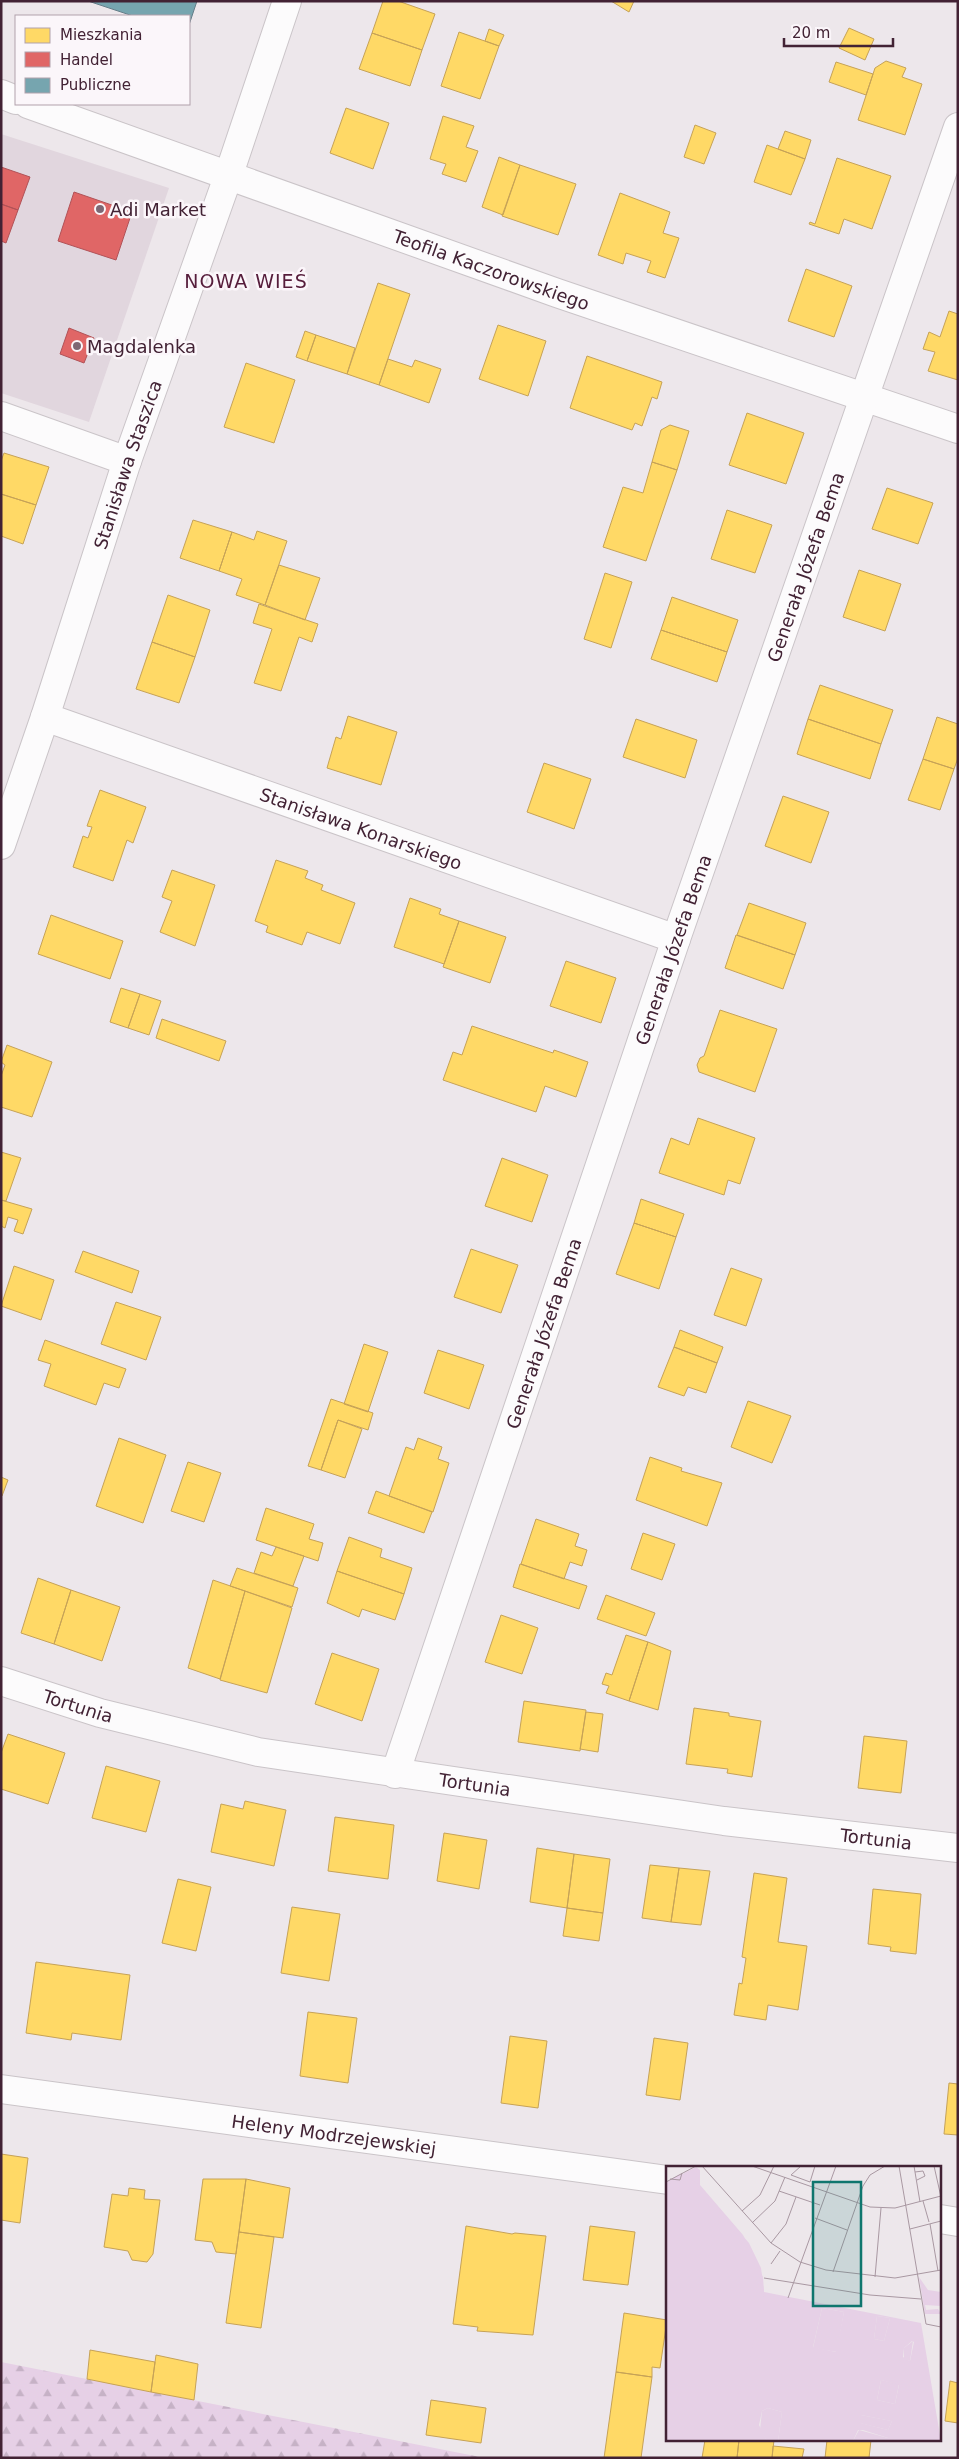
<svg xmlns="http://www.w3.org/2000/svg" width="959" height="2459" font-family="'DejaVu Sans',sans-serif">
<defs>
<pattern id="forest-firs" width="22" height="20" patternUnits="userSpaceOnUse" patternTransform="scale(1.25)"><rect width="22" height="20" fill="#e6d0e6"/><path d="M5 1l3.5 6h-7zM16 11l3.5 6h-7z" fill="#c6b2c6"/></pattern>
</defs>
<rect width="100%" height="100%" fill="#ede7eb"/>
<path fill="#e1d6de" d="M1,134L169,188L89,422L1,393Z"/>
<path fill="url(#forest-firs)" d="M1,2362L485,2458H1Z"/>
<path fill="#ffd966" stroke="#c6a257" d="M383,1H398L435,14L422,50L372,33Z
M611,1H634L629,12Z
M849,28L874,39L865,60L839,48Z
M489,29L504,35L499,46L485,41Z
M459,32L499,46L480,99L441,86Z
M372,33L422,50L410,86L359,69Z
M886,61L906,68L902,77L922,84L905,135L858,120L875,68Z
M836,62L873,74L866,95L829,82Z
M346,108L389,123L373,169L330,153Z
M443,116L474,126L466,147L478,151L466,182L442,174L446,164L430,159Z
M695,125L716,133L704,164L684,157Z
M785,131L811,140L805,159L778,149Z
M767,145L805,159L791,195L754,182Z
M499,157L520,165L503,215L482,207Z
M837,158L891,176L872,229L844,219L839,234L809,224L810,222L815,224Z
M520,165L576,184L558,235L502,216Z
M620,193L670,212L663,233L679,238L665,278L647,272L651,261L626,253L623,264L598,255Z
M806,269L852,286L834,337L788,321Z
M378,283L410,294L379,385L347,374Z
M949,311L958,314V380L928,371L935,352L923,349L929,332L940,337Z
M498,325L546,341L528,396L479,379Z
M305,331L316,335L307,361L296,357Z
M316,335L355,348L347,374L307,361Z
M587,356L662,382L657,399L652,397L642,426L635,423L632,430L570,408Z
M388,359L412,367L415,360L441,369L429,403L379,385Z
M246,363L295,380L274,443L224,427Z
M747,413L804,433L786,484L729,465Z
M670,425L689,431L677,470L652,462L661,430Z
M4,453L49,467L36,505L1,494V461Z
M652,462L677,470L646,561L603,547L623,487L643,493Z
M887,488L933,503L918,544L872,529Z
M1,494L36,505L23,544L1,536Z
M727,510L772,525L755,573L711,559Z
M193,520L232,532L219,571L180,558Z
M257,531L287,541L265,605L236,595L242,579L219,571L232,532L254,540Z
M279,565L320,578L305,620L265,605Z
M859,570L901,584L885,631L843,617Z
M605,573L632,582L611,648L584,639Z
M168,595L210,610L195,657L152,642Z
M672,597L738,620L727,652L661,630Z
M259,604L318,624L312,642L299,637L281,691L254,683L272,629L253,623Z
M661,630L727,652L717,682L651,659Z
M152,642L195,657L179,703L136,689Z
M820,685L893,710L881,744L808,719Z
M348,716L397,732L381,785L327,768L336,737L341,739Z
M937,717L958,724V758L954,769L923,759Z
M636,719L697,740L685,778L623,757Z
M808,719L881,744L870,779L797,754Z
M923,759L954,769L940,810L908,800Z
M544,763L591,779L574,829L527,812Z
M100,790L146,807L133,843L127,840L113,881L73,867L83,836L88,838L92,827L87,826Z
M783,796L829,812L811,863L765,846Z
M276,860L308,871L305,878L323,885L321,890L355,903L340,944L307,932L302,945L266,932L268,926L255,921Z
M172,870L215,885L195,946L160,932L172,901L162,897Z
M410,898L441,909L439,914L459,921L444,964L394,947Z
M749,903L806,923L795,955L737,935Z
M51,915L123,941L110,979L38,954Z
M459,921L506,937L490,983L443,967Z
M736,935L795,955L783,989L725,968Z
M566,961L616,978L601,1023L550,1006Z
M121,988L140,994L128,1028L110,1022Z
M140,994L161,1001L149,1035L128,1028Z
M720,1010L777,1029L755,1092L699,1072L697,1065L700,1058L704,1056Z
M162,1019L226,1041L219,1061L156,1038Z
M472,1026L553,1053L554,1050L588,1062L576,1097L545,1086L536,1112L443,1080L453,1052L462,1055Z
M7,1045L52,1062L32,1117L1,1107V1076L5,1065L1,1062Z
M698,1118L755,1138L740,1184L728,1180L724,1195L659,1173L671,1138L689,1145Z
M1,1152L21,1158L6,1201L1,1200Z
M502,1158L548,1175L532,1222L485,1206Z
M641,1199L684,1214L676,1237L634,1223Z
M1,1200L32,1209L23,1234L14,1231L18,1220L8,1217L5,1228L1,1226Z
M634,1223L676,1237L659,1289L616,1274Z
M471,1249L518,1265L501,1313L454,1297Z
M83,1251L139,1271L132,1293L75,1272Z
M14,1266L54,1280L41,1320L1,1306Z
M731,1268L762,1279L746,1326L714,1315Z
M116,1302L161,1317L146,1360L101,1344Z
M680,1330L723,1347L717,1363L674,1347Z
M45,1340L126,1369L119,1388L104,1383L96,1405L44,1386L51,1364L38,1360Z
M364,1344L388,1352L368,1412L344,1404Z
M674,1347L717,1363L706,1393L688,1387L684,1396L658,1387Z
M438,1350L484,1365L469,1409L424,1393Z
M331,1399L373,1413L368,1430L338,1420L321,1470L308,1466Z
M748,1401L791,1416L772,1463L731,1447Z
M338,1420L362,1429L345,1478L321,1470Z
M119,1438L166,1455L143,1523L96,1506Z
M418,1438L442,1447L438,1459L449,1463L433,1512L389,1496L406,1447L414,1450Z
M650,1457L682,1468L681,1471L722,1483L707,1526L636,1500Z
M188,1462L221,1473L204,1522L171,1511Z
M1,1477L8,1480L2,1496H1Z
M376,1491L432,1512L424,1533L368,1513Z
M266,1508L314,1524L309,1539L323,1543L318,1561L256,1540Z
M536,1519L579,1534L575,1546L587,1550L582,1566L570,1562L564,1579L521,1564Z
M643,1533L675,1544L662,1580L631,1569Z
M349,1537L382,1549L380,1557L412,1568L404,1594L337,1571Z
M276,1547L304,1556L293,1586L254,1573L261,1552L272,1556Z
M520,1564L587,1586L579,1609L513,1587Z
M237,1568L298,1588L292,1607L230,1586Z
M337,1571L404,1594L395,1620L362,1609L359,1617L327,1603Z
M38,1578L71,1590L54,1644L21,1633Z
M213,1580L245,1591L220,1679L188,1668Z
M71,1590L120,1607L102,1661L54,1644Z
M245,1591L292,1608L267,1693L220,1680Z
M606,1595L655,1613L646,1636L597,1619Z
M501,1615L538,1628L522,1674L485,1662Z
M626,1635L648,1642L629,1701L606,1693L609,1686L602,1684L606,1673L612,1675Z
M648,1642L671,1651L658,1710L629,1701Z
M332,1653L379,1669L362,1721L315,1704Z
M524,1701L586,1710L580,1751L518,1742Z
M694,1708L729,1713V1716L761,1721L752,1777L727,1773L728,1769L686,1764Z
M586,1712L603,1714L598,1752L580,1749Z
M8,1734L65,1753L48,1804L1,1789V1753Z
M864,1736L907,1741L901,1793L858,1788Z
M106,1766L160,1781L146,1832L92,1818Z
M245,1801L286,1810L274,1866L211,1852L221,1804L243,1809Z
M335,1817L394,1825L388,1879L328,1871Z
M444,1833L487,1840L479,1889L437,1881Z
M537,1848L574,1854L567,1908L530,1902Z
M574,1854L610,1859L603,1913L567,1908Z
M650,1865L679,1868L671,1922L642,1918Z
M679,1868L710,1871L701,1925L671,1922Z
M754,1873L787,1878L778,1942L807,1946L798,2010L768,2005L766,2020L734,2015L739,1983L742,1984L746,1958L742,1957Z
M178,1879L211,1887L196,1951L162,1943Z
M873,1889L921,1894L916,1954L890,1951L891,1947L868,1944Z
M292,1907L340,1914L329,1981L281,1973Z
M567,1908L603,1913L599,1941L563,1936Z
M36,1962L130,1975L121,2040L72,2033L71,2040L26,2033Z
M308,2012L357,2018L348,2083L300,2076Z
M510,2036L547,2041L538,2108L501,2103Z
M654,2038L688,2043L680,2100L646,2095Z
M949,2083L958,2084V2135L944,2134Z
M1,2154L28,2158L20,2223L1,2220Z
M203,2179H246L236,2254L216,2252L212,2242L195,2240Z
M246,2179L290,2188L283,2238L239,2232Z
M129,2188L145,2190L144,2199L160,2200L153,2254L147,2262L132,2260L128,2251L104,2247L112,2194L128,2196Z
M466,2226L512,2234L515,2233L546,2236L533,2335L477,2331L478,2327L453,2324Z
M590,2226L635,2232L628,2285L583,2280Z
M239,2232L274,2237L261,2328L226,2323Z
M624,2313L667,2320L660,2368L652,2367V2377L616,2372Z
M90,2350L155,2362L151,2392L87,2379Z
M156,2355L198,2364L194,2400L151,2392Z
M616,2372L652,2377L641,2458H604Z
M950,2381L958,2383V2423L945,2421Z
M431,2400L486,2408L481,2443L426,2435Z
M705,2440H739L737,2458H702Z
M739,2440H774L772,2458H737Z
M827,2440H871L869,2458H825Z
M773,2446L804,2449L802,2458H772Z"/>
<path fill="#e06666" stroke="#b15257" d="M1,167L30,177L18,210L1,204Z
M74,192L132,212L116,260L58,241Z
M1,204L18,210L6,243L1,241Z
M69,328L94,338L84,363L60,354Z"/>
<path fill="#76a5af" stroke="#667e8a" d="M88,1H197L189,25V16H133Z"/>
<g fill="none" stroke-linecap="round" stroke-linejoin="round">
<defs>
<g id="minor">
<path d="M1,94L16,100"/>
<path id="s1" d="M28,104L557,293L958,429"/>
<path d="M1,416L127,461"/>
<path id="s2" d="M45,717L676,939"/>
<path id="s3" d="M1,845L45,717L127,461L229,174L287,1"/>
<path id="s4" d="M1,1681L100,1713L258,1752L724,1821L958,1848"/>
<path id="s5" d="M395,1774L676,939L958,127"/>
<path id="s6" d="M1,2089L668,2180"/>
<path d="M940,2219L958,2222"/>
</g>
</defs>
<use href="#minor" stroke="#cac4c8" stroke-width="30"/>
<use href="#minor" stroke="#fcfbfc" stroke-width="28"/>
</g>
<g fill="#7e6774" stroke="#fbf6fa" stroke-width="2">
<circle cx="100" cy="209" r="5"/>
<circle cx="77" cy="346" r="5"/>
</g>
<g text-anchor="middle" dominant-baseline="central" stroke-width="5" stroke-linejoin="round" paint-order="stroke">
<g font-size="18" fill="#422234" stroke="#fbf6fa" text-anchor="start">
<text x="110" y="209">Adi Market</text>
<text x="87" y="346">Magdalenka</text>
</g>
<g font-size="18" fill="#422234" stroke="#fbf6fa">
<text stroke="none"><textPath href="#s1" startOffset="492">Teofila Kaczorowskiego</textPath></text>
<text stroke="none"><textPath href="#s3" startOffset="401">Stanisława Staszica</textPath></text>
<text stroke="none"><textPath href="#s5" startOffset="1275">Generała Józefa Bema</textPath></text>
<text stroke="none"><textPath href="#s2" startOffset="335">Stanisława Konarskiego</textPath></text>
<text stroke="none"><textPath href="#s5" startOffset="870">Generała Józefa Bema</textPath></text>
<text stroke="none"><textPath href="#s5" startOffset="465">Generała Józefa Bema</textPath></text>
<text stroke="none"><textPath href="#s4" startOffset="81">Tortunia</textPath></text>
<text stroke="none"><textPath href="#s4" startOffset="486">Tortunia</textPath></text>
<text stroke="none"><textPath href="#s4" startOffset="891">Tortunia</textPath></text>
<text stroke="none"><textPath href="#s6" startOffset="336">Heleny Modrzejewskiej</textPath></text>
</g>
<g font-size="19" letter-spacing="1" fill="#561d3b" stroke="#fbf6fa">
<text x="246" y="281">NOWA WIEŚ</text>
</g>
</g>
<g transform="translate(666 2166)">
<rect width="275" height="275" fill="#ede7eb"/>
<path d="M156,142L178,146L171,186L147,182ZM211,150L224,152L218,175L208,173ZM247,175L244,195L238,193V182ZM215,214L233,218L229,238L211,234ZM102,242L116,246L112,275H101L94,264L96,245ZM195,249L226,255L222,264L194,257ZM193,264L222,272V275H187Z" fill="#e6d0e6"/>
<path d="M30,1L34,4V20L83,77L95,102L98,126L255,157L275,275H222V272L197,264H192L187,275H112L116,246L102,242L96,245L93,259L101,275H0L18,7ZM156,142L178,146L170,186L147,181ZM211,150L224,152L218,175L208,173ZM246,175L248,176L244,195L237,191L238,182ZM215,214L233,219L229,238L211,234ZM195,249L225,255H226L222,264L195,257ZM253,111L262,124L275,126V140L259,139L260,144L272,143L275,148H259Z" fill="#e6d0e6" fill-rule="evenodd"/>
<path d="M16,7L34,19L77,69L97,111L98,126L79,215L67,238L72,275H0V16Z" fill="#e6d0e6"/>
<path fill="none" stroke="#a998a2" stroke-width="1" d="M36,0L105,77L134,96L160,104L229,112L275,104M86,0L204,41L229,42L275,30M135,0L125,9L144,16M233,0L260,158L275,161M248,0L254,36M268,0L275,31M249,6L257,5L259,10L251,14M4,13L14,14L16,7M0,16L30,0M144,16L149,0M113,25L154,39M257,35L263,56M76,45L94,29L108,0M149,52L181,64M86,57L109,35L119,11M264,58L272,105M244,63L275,55M105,77L120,58L130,31M105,98L114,85M167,106L197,20L204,9L219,0M209,111L215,42M98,112L204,129L255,133M122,132L170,0"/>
<path fill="#0f766e" fill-opacity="0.15" stroke="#0f766e" stroke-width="2.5" d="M147,16H195V140H147Z"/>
<rect width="275" height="275" fill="none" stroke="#422234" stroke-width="2.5"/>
</g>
<rect width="959" height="2459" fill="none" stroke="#422234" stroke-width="5"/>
<rect x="15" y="15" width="175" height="90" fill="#fbf6fa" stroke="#b1a1ab"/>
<rect x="25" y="28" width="25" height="15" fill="#ffd966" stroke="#b1a1ab"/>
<text x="60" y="40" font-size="15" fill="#422234">Mieszkania</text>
<rect x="25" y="52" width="25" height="15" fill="#e06666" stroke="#b1a1ab"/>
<text x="60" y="65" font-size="15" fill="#422234">Handel</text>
<rect x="25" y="78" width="25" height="15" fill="#76a5af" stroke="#b1a1ab"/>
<text x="60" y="90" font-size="15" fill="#422234">Publiczne</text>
<path d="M784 38v8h109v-8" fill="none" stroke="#422234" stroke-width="2.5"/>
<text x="792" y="38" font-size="15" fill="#422234" stroke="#fbf6fa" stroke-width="4" paint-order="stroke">20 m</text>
</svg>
